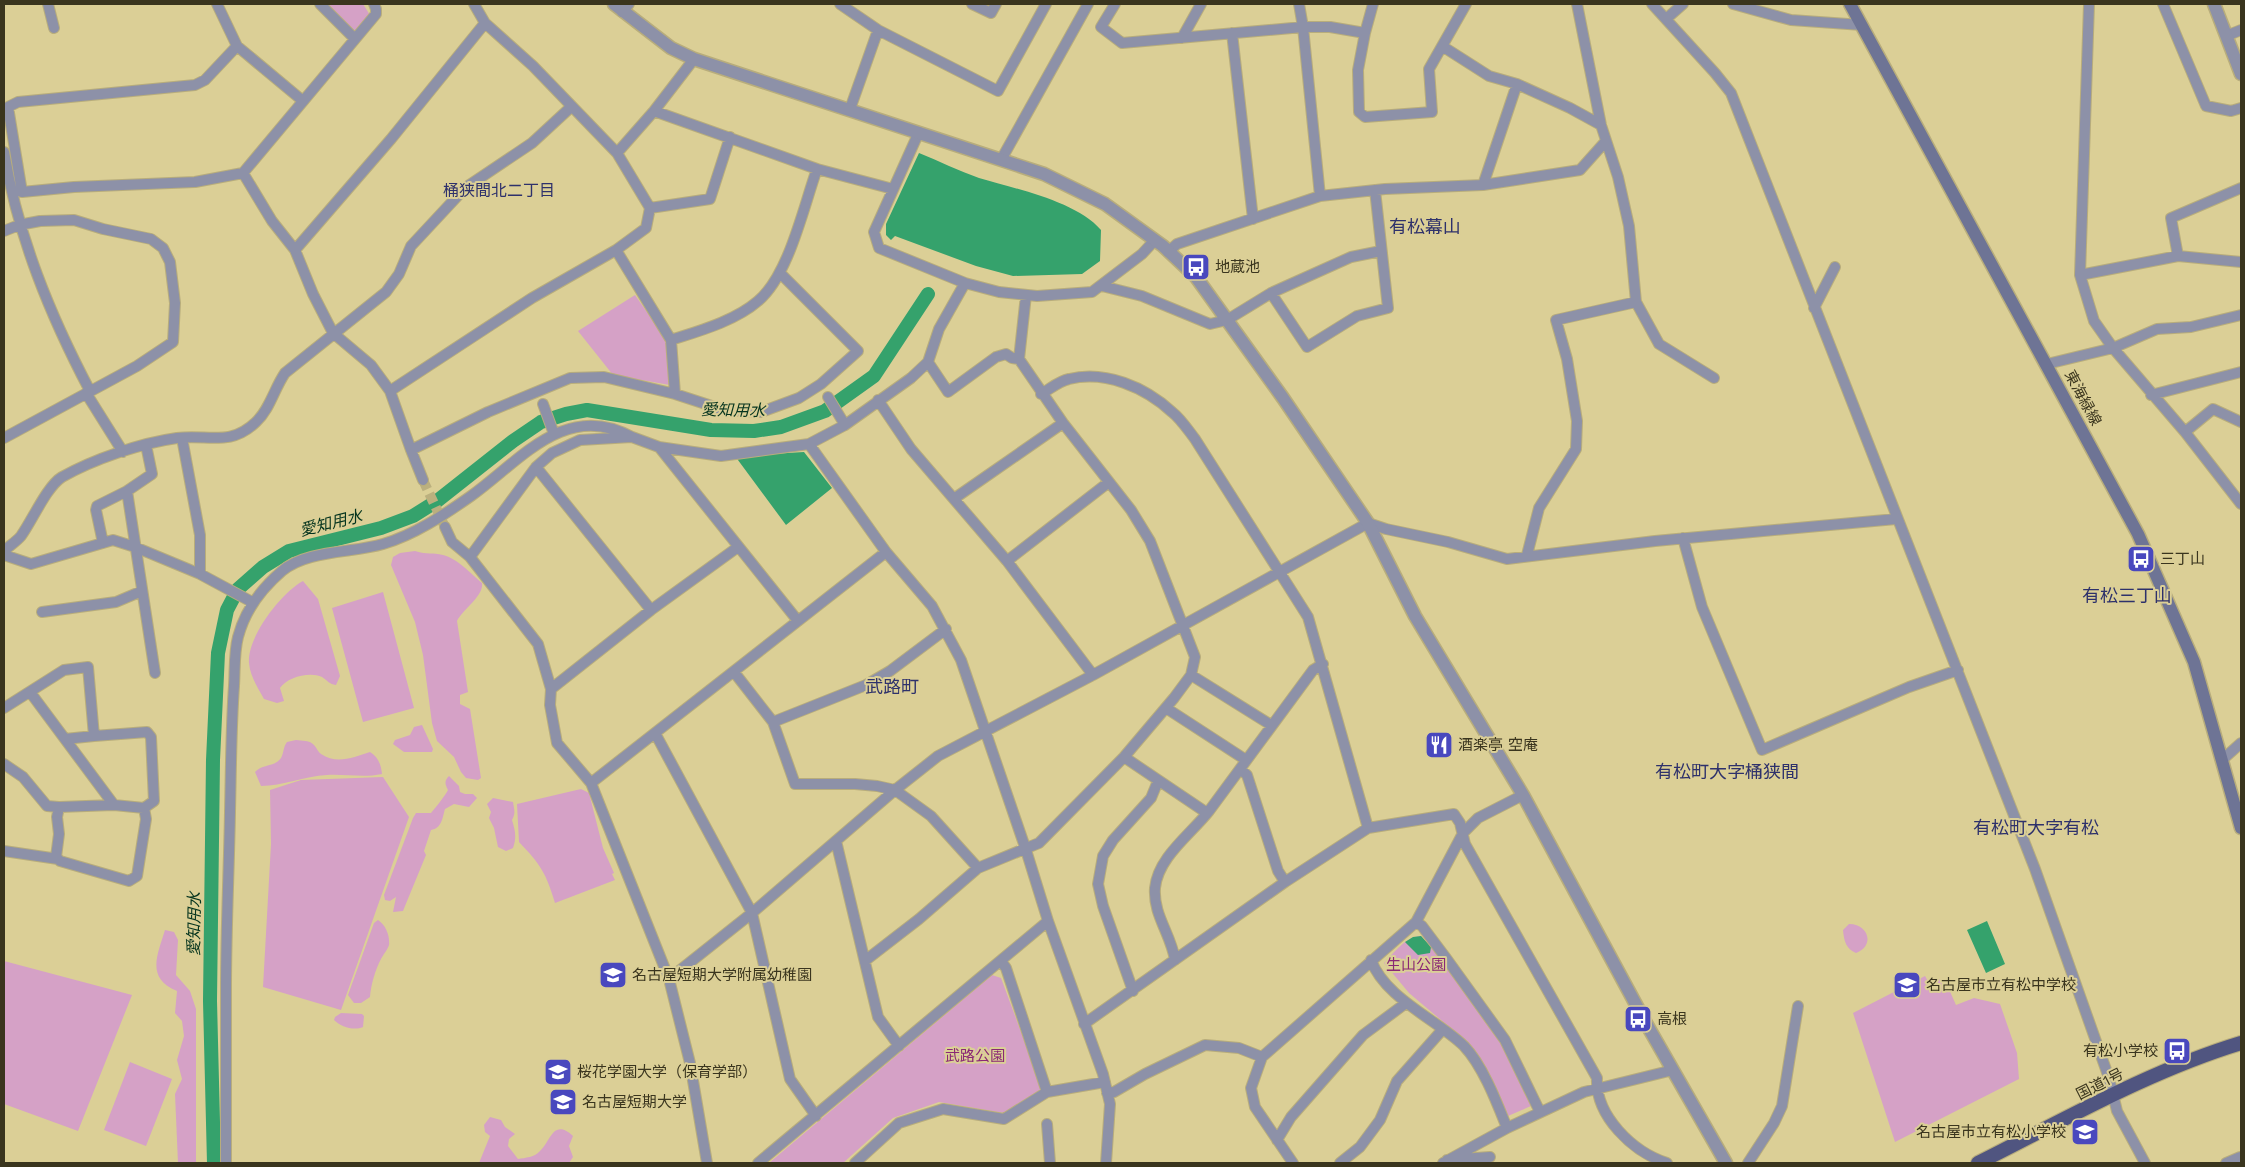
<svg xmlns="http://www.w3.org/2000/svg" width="2245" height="1167" font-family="'Work Sans','Noto Sans JP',sans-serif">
<rect width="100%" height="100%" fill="#dbcf96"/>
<path fill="#d5a1c6" d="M321,4H363L370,15L352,36Z
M635,295L668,342L670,385L613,375L578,331Z
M415,551C428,555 432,552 443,555C457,558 471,574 482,583C484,596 463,609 457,621L468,692L460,695V704L470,709L481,778L478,780L466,778L461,772L454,757L437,741L432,723L423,655L415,622L391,565L393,557L400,553Z
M303,581L318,599L340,676L336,685C329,684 328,681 322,677C310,671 287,677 280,688L284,701L277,703L264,699C258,688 250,676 249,663C247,637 281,593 303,581Z
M383,592L414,708L363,722L332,608Z
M422,725L433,749L432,752H404L393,744L395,740L410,735L414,727Z
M296,740C302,741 310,740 314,745C317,748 318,752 321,754C337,765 354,757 370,752C378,757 381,764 382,774C364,778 346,774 327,775C304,776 283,786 261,786L255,772C262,764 275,767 281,758C284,753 283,747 287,742Z
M449,776L459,786L460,792L465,794H473L477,798L469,807L454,804L445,809C442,819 442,828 431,830L424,851L426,855L405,906L403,911L393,912L396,897L390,901L385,900L384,895L413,818L416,813H431C436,807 445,796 448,790C445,784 444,781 449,776Z
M383,777L409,817L341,1010L263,987L271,844L270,790L301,780Z
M581,789L589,793L603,848L614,873L612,874L615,880L555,903C546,873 541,865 519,842L517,804Z
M493,798L513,802C514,809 516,813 512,820C515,830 517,837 513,848L506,851L498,847L494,828L489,818L491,812L487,804Z
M378,920C386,925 390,936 389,945C388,949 383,955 381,959C375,970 371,985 370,997L361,1003H354L348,995L374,923Z
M1849,924C1869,924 1875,946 1856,953C1846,949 1844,941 1843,930Z
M165,930L174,932L178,940L176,975L190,991L196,1009V1163H178L175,1094L182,1079L177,1060L184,1036L182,1021L175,1013L177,991C146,978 157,956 165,930Z
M1421,936L1431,947L1502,1043L1531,1106L1508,1116L1479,1056L1454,1031L1409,993L1384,963C1395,952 1405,937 1421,936Z
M4,961L132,995L78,1131L4,1104Z
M992,975L1001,978L1040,1083V1090L1004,1113L939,1102L893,1118L843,1163H769Z
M1925,976L1929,983L1944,978L1956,1005L1974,998L2000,1004L2017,1053L2019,1079L1895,1142L1853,1013Z
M341,1013L362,1014L364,1016L363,1027C354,1031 341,1027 334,1020L335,1017Z
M130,1062L172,1079L146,1146L104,1130Z
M490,1117L501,1120L505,1127L515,1134L509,1139L508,1146L518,1159C525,1158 535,1157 540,1151C551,1141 553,1118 573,1136L569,1146L573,1157L569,1163H479L490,1136L485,1132L484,1125Z"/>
<path fill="#35a26c" d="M919,153C939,161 959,171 979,178C1016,189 1076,201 1101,230L1100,261L1082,274L1013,276L976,266L895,236L891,240L886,235V224Z
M804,452L832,488L786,525L735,456Z
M1987,921L2005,964L1986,973L1967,930Z
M1421,936L1431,947L1430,953L1418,955L1405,942L1413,937Z"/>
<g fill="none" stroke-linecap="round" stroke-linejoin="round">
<path stroke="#35a26c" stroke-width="14" d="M214,1163L210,1001L213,760L218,653L227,610L238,589L263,567L289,551L381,528L413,516L437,501L513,441L541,422L566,414L587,410L711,430L754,431L781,427L825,411L874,376L928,294"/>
<path stroke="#bbb07e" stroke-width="10" stroke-dasharray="10 5" stroke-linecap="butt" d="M423,480L444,525"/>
<defs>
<path id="minor" d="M48,4L54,28
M217,4L237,46L303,101
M320,4L355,39
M374,4L376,9V14L243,173L272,221L295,250L313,294L333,333L371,365L390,391L411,450L488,412L570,378L604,377L675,394L724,410L761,412L799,398L821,384L858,351L781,274
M840,4L878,30L998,91L1046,4
M972,4L991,13L996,4
M1115,4L1101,27L1122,43L1303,27H1330L1365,33
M1299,4L1303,27L1320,196
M1373,4L1365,33L1358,70L1359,112L1365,117L1432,112L1429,69L1466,4
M1577,4L1601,125L1618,177L1629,226L1636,302L1659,344L1714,378
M1652,4L1715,73L1731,93L2035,869L2109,1078L2117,1111L2145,1163
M1733,4L1791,20L1862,25
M2089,4L2080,275L2094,321L2113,348L2185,432L2241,504
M2163,4L2206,106L2231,111L2241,108
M622,12L629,4
M1666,19L1683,4
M1232,33L1253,219
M2226,36L2241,30
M1182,38L1201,4
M237,46L205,80L195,85L18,102L8,107L22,192L74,187L195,182L243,173
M1442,46L1489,76L1517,84L1570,108L1601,125
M850,109L878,30
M654,111L817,169L893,189
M919,132L874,232L879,248L965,283L999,292L1037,296L1092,292L1142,254L1154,241
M4,152C18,237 50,315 90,391
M617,153L654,111L694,59
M1001,160L1088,4
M1483,185L1517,84
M650,208L710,199L730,137
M4,231L19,225L40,221L74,220L103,229L151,239L163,248L170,262L175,303L173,342L137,366L4,438
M295,250L391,139L485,23
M616,250L671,340L675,394
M1168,252L1177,244L1320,196L1385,189L1483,185L1580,170L1605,142
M2178,256L2171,218L2241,188
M2080,275L2178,256L2241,262
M1102,286L1142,296L1210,324L1227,320L1271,293L1351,257L1381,251
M1271,293L1307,347L1357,316L1388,308L1375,190
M1814,308L1835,267
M671,340C699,331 735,321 758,301C789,275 803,208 817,169
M1019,359L1026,295
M2047,364L2113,348L2157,329L2191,327L2241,315
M390,391L532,298L616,250L646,228L650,208L617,153L533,66L485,23L474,4
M86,393L123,452
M1041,394C1050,389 1059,381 1069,379C1105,370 1145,387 1172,412C1181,419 1188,430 1195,439L1308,617L1368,828
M2151,395L2241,372
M828,397L845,425
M878,400L911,449L1007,561L1093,675
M543,404L554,434
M2185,432L2213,409L2241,422
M182,438L200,535V574
M809,444L886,552L932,606L961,660L1026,850L1048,921L1103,1074L1110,1104L1106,1163
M659,447L798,621
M411,450L423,480
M536,467L651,610
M127,491L155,673
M955,498L1063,423
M445,527L452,542L470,557
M1683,538L1702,607L1762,750L1909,687L1958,670
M103,543L96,510L97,506L127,491L152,474L146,445
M4,551C9,546 16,542 21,536C32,521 47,486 62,477C94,459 141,443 177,438C208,434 230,447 256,422C270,409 274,389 285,373L386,292L399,274L411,246L465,188L532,143L571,107
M4,555L31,564L113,540L135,547L200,574L252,602
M1527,555L1539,508L1576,449L1577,421L1567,359L1556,320L1636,302
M1007,561L1109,482
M42,612L116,602L142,591
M734,672L773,722L795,784H855L877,786L895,790L931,816L978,868
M1191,675L1271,725
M551,689L651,610L738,547
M30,692L114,805
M4,708L64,670L88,667L94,736L147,732L151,737L154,801L144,808L146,819L137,876L129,881L60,861L56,857L59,834L57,817L59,807L47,806L23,777L4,764
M1166,708L1246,760
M773,722L866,685L890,671L946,629
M655,733L752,913L790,1079L816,1116
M65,739L94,736
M1124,757L1207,813
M2222,760L2241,743
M1240,769L1247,775L1278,871L1285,882
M591,783L886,552
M59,807L114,805L144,808
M836,841L878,1017L899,1046
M4,851L58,859
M1416,922L1422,926L1446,958L1505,1040L1540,1112
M866,960L919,919L978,868L1039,843L1124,757L1174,698L1191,675L1195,657L1150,541L1131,510L1063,423L1019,359L1012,358L1006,354L996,357L948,392L928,362
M1175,960C1171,934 1153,915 1155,888C1158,857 1191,834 1209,811C1244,764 1278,717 1313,670L1323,664
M1371,960C1385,998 1436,1019 1464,1046C1483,1066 1497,1103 1507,1128
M1001,961L1006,968L1047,1092
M669,979L752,913L895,790L938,756L1093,675L1368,523L1386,529L1448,542L1507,559L1655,541L1896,519
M1133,991L1103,906L1098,884L1103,856L1113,840L1151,798L1158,781
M1084,1024L1285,882L1368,828L1454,814L1460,823L1465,844L1597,1078C1595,1116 1633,1152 1667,1163
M1107,1093L1114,1092L1145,1074L1205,1045L1239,1048L1262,1057
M1047,1124L1050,1163
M1277,1140L1291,1117L1363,1035L1406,1003
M1447,1160L1490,1157
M226,1163C226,1105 226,1046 226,988C226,929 229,870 230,812C231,770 231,728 234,686C235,670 234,652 238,637C245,610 261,589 282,571C306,550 353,553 383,544C414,535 444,515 471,496C519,462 565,400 632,437
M707,1163L690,1063L669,979L591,783L557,743L550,705L551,689L538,644L470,557L536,467L552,453L580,440L632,437L659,447L721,456L809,444L845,425L911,378L928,362L939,329L965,283
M758,1163L1048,921
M855,1163L899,1123L943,1109L1004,1119L1047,1092L1105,1082
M1293,1163L1255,1107L1251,1088L1262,1057L1416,922L1463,833L1478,818L1523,795
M1340,1163L1360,1147L1380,1120L1397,1081L1443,1029
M1443,1163L1507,1128L1584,1092L1673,1070
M1748,1163L1774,1123L1782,1106L1798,1006
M2226,1163L2240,1157L2241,1161"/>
<path id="tertiary" d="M614,4L671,48L694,59L1044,174L1105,204L1163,246L1196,277L1283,398L1368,523L1415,616L1523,795L1647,1025L1726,1163
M2214,4L2241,74"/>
<path id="secondary" d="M1850,4L2138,534L2194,662L2241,828"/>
<path id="trunk" d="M1978,1163C2064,1120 2149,1071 2241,1043"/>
</defs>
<use href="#minor" stroke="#b8ad7c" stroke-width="12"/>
<use href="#tertiary" stroke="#b8ad7c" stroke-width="15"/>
<use href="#secondary" stroke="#b8ad7c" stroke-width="15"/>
<use href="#trunk" stroke="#b8ad7c" stroke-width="16"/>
<use href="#minor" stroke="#8d91a8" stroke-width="10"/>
<use href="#tertiary" stroke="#8d91a8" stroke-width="12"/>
<use href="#secondary" stroke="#6e7495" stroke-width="12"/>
<use href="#trunk" stroke="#505580" stroke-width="14"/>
</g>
<defs>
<symbol id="bus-square" viewBox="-11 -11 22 22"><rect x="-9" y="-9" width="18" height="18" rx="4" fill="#4948be" stroke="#dbcf96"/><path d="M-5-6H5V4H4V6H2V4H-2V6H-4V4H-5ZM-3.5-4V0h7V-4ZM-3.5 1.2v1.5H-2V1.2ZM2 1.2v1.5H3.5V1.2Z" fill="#fff"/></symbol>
<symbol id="restaurant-square" viewBox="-11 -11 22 22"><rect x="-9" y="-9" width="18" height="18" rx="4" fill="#4948be" stroke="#dbcf96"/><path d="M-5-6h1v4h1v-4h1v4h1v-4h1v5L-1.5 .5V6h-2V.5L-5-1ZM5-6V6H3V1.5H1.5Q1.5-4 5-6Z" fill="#fff"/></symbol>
<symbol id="school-square" viewBox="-11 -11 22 22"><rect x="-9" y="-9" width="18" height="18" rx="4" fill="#4948be" stroke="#dbcf96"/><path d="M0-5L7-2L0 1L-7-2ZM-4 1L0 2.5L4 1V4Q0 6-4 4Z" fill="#fff"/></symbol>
<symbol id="university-square" viewBox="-11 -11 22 22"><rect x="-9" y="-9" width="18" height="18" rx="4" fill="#4948be" stroke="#dbcf96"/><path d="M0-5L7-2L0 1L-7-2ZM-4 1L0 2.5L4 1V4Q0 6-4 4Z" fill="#fff"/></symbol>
</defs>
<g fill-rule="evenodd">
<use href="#bus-square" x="1180" y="251" width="32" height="32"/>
<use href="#bus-square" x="2125" y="543" width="32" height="32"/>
<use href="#restaurant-square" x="1423" y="729" width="32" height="32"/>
<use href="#school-square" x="597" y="959" width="32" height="32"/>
<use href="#school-square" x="1891" y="969" width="32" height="32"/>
<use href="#bus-square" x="1622" y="1003" width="32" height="32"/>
<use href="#bus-square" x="2161" y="1035" width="32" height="32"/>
<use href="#university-square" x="542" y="1056" width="32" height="32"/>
<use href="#university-square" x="547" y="1086" width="32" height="32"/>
<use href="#school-square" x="2069" y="1116" width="32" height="32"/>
</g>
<g text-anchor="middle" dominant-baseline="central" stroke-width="4" stroke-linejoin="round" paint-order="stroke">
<g font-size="15" fill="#3a351e" stroke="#dbcf96" text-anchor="start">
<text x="1215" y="267">地蔵池</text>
<text x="2160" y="559">三丁山</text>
<text x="1458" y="745">酒楽亭 空庵</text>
<text x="632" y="975">名古屋短期大学附属幼稚園</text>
<text x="1926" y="985">名古屋市立有松中学校</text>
<text x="1657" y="1019">高根</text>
<text x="2158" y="1051" text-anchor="end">有松小学校</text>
<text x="577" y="1072">桜花学園大学（保育学部）</text>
<text x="582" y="1102">名古屋短期大学</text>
<text x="2066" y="1132" text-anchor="end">名古屋市立有松小学校</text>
</g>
<g font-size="15" fill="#3a351e" stroke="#dbcf96">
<text transform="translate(2083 398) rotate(62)">東海緑線</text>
<text transform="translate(2100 1084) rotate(-27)">国道1号</text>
</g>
<g font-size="15" fill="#8a2875" stroke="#dbcf96">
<text x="1416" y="965">生山公園</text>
<text x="975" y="1056">武路公園</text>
</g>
<g font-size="16" fill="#2e316b" stroke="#dbcf96">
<text x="499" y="190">桶狭間北二丁目</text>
</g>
<g font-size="16" font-style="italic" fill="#05341e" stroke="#dbcf96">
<text transform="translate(733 410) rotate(1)">愛知用水</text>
<text transform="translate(331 523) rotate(-14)">愛知用水</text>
<text transform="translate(194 924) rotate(-89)">愛知用水</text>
</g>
<g font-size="18" fill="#2e316b" stroke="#dbcf96">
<text x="1425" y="226">有松幕山</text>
<text x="2127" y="595">有松三丁山</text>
<text x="892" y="686">武路町</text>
<text x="1727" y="771">有松町大字桶狭間</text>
<text x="2036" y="827">有松町大字有松</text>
</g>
</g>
<rect width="2245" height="1167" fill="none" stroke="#3a351e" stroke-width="10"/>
</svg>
